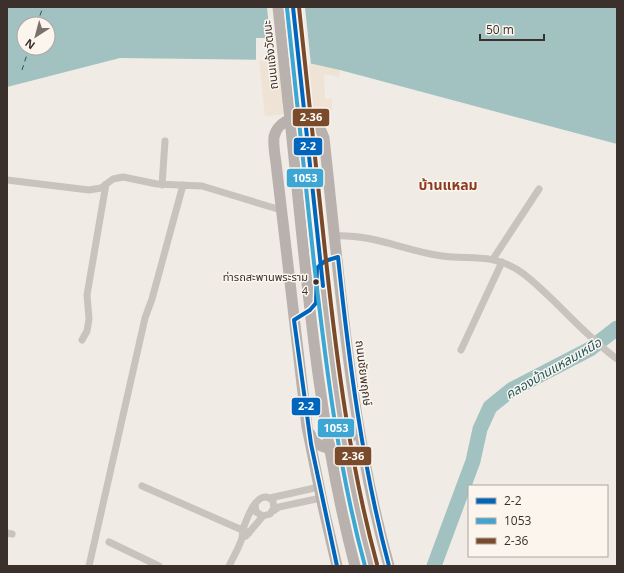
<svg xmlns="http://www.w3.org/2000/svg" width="624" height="573" font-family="'Open Sans','Noto Sans Thai',sans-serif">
<rect width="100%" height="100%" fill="#f0ebe5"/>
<path fill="#eee3d5" d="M259,60L312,63L340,70L339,77L324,74L325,99H332V110L265,116Z"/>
<path fill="#a1c2c1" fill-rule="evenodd" d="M7,7H617V144L340,70L313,64L274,60L120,58L7,87ZM24,24H48V48H24Z"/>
<path fill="#f0ebe5" d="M267,7H305L311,65L256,60V38H270Z"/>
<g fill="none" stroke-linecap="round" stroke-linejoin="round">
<path stroke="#a1c2c1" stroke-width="15" d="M434,566L473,461L480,429L490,407L511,390L590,349L617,328"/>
<path stroke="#1f5a5e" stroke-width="1" stroke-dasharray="5 4" stroke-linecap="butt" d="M37,24L43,7
M22,70L29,48"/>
<path stroke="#c9c3be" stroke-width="7" d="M7,180L89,190L101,188L113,179L123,177L157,184L202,186L281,210
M162,185L165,141
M335,236C370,234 402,249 436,255C467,261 489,252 518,270C532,279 543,291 555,302C575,322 594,342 617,359
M493,259L539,189
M82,340L87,331L89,319L87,295L106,184
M461,350L502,262
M142,486L249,533
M270,498L319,487
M273,511L279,507L321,498
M7,533L12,534
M246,536L263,516
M109,542L159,566
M89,566L145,318L152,299L183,185
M229,566C233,558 238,549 241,541C243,537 242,533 243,529C247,518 258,486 273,501L274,508L270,514L263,516L256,512L255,504"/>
<path stroke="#b8b1ad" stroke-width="11" d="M278,7L288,101
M293,7L303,99
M310,434C322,459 354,448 355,423
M337,566L323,506L307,427L276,163C275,155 273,145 274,137C278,118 303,113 317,125C321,128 322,134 324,138C340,282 350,427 389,566"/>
<path stroke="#b8b1ad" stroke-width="11" d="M303,99L337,403L353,494L371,566
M288,101C305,256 315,414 355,566"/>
<defs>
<path id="bus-1" d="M293,7L323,286
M337,566L311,444L294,320L310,310L316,303L317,268L325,261L338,257C349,361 362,464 389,566"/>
<path id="bus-2" d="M287,8C296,93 305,178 314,263C326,365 338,467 365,566"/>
<path id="bus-3" d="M299,7C308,91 317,176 326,260C337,362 350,465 377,564"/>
</defs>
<use href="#bus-1" stroke="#fbf5ee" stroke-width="7"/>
<use href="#bus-2" stroke="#fbf5ee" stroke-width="7"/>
<use href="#bus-3" stroke="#fbf5ee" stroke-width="7"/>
<use href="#bus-1" stroke="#0065bd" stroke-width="4"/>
<use href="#bus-2" stroke="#3ca6d4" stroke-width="4"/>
<use href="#bus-3" stroke="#7a4b2a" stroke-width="4"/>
</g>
<circle fill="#3b302b" stroke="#fbf5ee" stroke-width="1.5" cx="316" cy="282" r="3.5"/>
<g text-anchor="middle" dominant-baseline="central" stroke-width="3" stroke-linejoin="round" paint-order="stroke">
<g font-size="11" fill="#3b302b" stroke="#fbf5ee" text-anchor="end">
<text x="308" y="276">ท่ารถสะพานพระราม<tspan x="308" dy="14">4</tspan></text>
</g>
<g font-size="12" fill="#3b302b" stroke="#fbf5ee">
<text transform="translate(270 55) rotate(-96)">ถนนแจ้งวัฒนะ</text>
<text transform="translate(364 373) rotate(83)">ถนนชัยพฤกษ์</text>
</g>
<g font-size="13" font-style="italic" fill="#1f5a5e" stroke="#fbf5ee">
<text transform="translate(553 368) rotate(-30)">คลองบ้านแหลมเหนือ</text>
</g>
<g font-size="14" font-weight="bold" fill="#8c3b22" stroke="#fbf5ee">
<text x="448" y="184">บ้านแหลม</text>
</g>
</g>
<g stroke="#fbf5ee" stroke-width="1.5">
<rect x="292" y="108" width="38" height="19" rx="4" fill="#7a4b2a"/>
<rect x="293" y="137" width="30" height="19" rx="4" fill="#0065bd"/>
<rect x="286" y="168" width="38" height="20" rx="4" fill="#3ca6d4"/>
<rect x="291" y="397" width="30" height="19" rx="4" fill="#0065bd"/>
<rect x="317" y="418" width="38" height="20" rx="4" fill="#3ca6d4"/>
<rect x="334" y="446" width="38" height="20" rx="4" fill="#7a4b2a"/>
</g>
<g font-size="11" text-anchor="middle" font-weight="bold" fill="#fff">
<text x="311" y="121">2-36</text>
<text x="308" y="150">2-2</text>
<text x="305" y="182">1053</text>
<text x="306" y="410">2-2</text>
<text x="336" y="432">1053</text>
<text x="353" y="460">2-36</text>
</g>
<rect width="624" height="573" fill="none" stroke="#3b302b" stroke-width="16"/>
<rect x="468" y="485" width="140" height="72" fill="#fbf5ee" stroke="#aea6a0"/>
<rect x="476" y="498" width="20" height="6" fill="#0065bd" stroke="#aea6a0"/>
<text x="504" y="505" font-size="12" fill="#3b302b">2-2</text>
<rect x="476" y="518" width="20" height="6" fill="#3ca6d4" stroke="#aea6a0"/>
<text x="504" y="525" font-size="12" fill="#3b302b">1053</text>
<rect x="476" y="538" width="20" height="6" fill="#7a4b2a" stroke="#aea6a0"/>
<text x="504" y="545" font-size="12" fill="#3b302b">2-36</text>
<g transform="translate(36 36) rotate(216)"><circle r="19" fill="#fbf5ee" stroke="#aea6a0"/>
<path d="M0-3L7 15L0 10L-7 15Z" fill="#7a716c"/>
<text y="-6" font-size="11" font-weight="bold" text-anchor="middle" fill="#3b302b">N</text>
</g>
<path d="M480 34v6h64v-6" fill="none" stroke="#3b302b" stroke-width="2"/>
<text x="486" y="34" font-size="12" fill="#3b302b" stroke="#fbf5ee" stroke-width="3" paint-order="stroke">50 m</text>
</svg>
